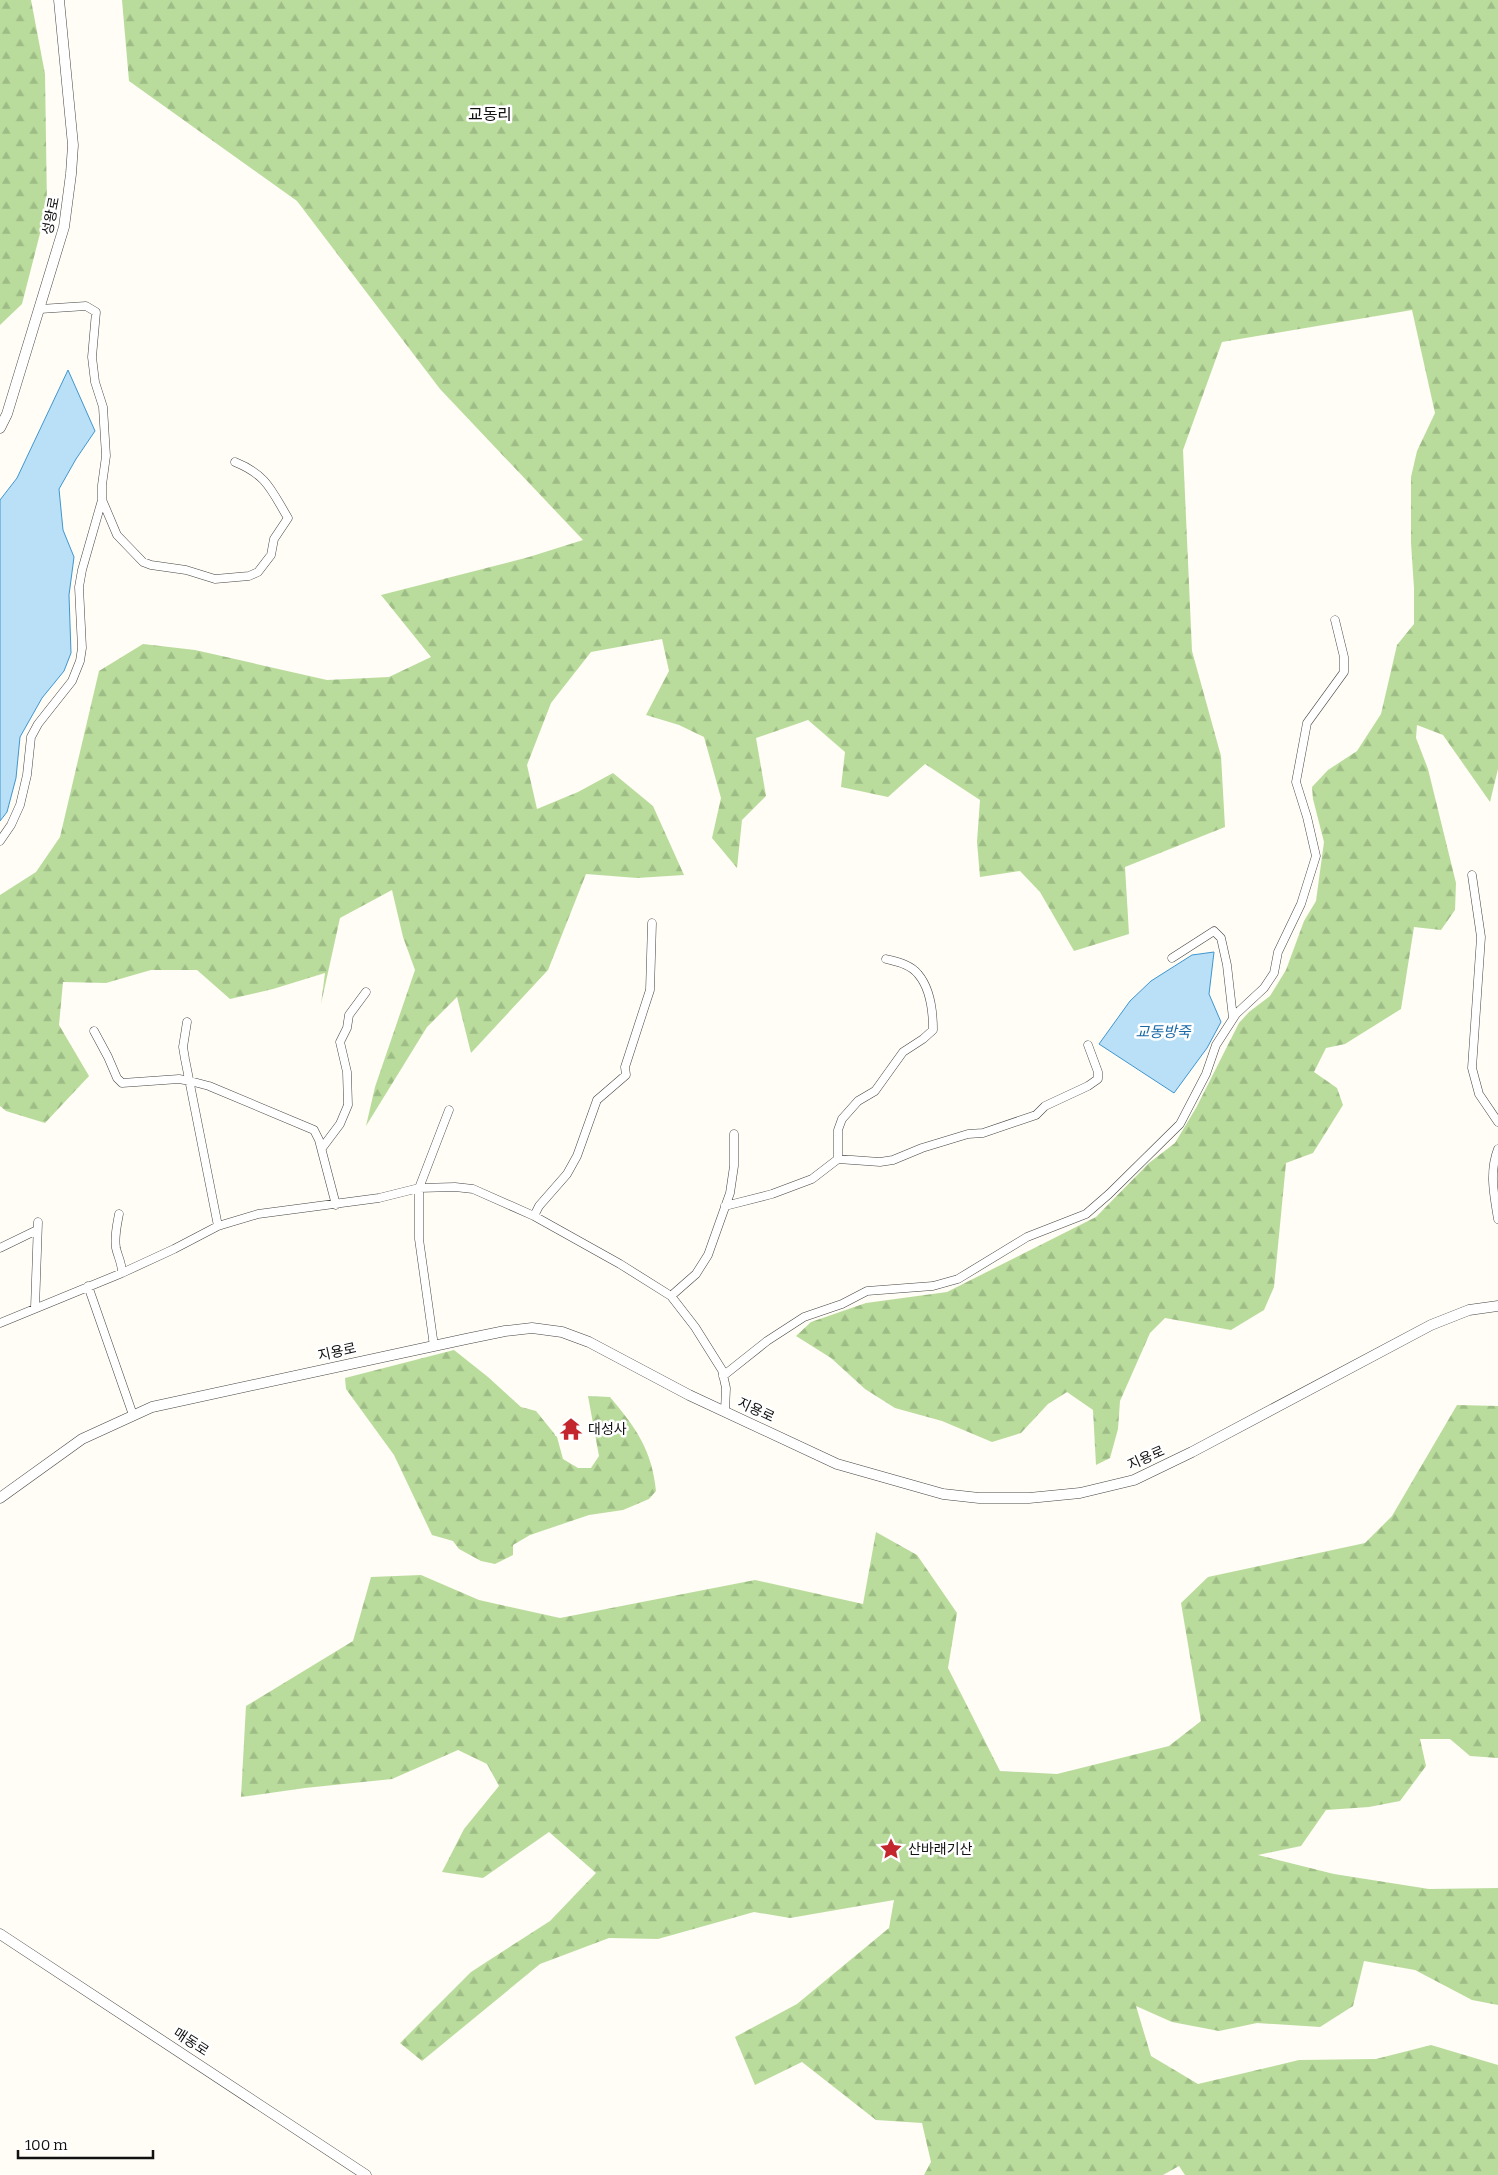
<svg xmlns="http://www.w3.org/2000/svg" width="1498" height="2175" font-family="Bitter,'Noto Sans KR',serif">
<defs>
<pattern id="forest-firs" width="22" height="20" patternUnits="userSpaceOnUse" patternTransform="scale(1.25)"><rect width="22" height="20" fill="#b9dc9c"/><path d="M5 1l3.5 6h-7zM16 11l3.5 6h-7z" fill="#9ebc85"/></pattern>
</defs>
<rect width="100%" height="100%" fill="#fffdf5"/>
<path fill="url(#forest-firs)" d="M0,0H31L45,74L47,206L22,304L0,325Z
M122,0H1498V769L1490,802L1443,735L1417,725L1416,738L1428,769L1456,883L1455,910L1441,930L1414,927L1401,1009L1345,1044L1326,1048L1314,1072L1337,1088L1343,1105L1313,1153L1286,1163L1274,1287L1264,1310L1231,1330L1165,1318L1150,1333L1120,1401L1118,1429L1110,1458L1096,1465L1093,1410L1067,1392L1048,1404L1021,1433L992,1442L942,1421L895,1408L865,1389L831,1358L796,1336L811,1322L866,1303L947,1292L1096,1217L1149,1163L1175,1143L1196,1108L1239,1023L1249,1012L1270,996L1286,970L1304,921L1316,901L1324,842L1313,799L1312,787L1328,770L1357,751L1381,714L1397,645L1414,624V588L1411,543V477L1417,451L1435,413L1412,310L1222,342L1183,450L1192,651L1221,756L1225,827L1125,867L1129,934L1074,951L1040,892L1020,871L980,877L977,842L980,800L925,764L888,797L841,787L845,752L808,720L756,738L766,796L742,820L737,868L712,838L721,798L704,737L679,725L646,715L669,671L662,639L591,652L551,703L527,765L537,809L578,792L613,773L653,806L684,875L637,878L586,874L548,970L471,1053L457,997L427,1027L366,1126L375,1087L415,970L403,937L392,890L340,918L321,1004L325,973L273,989L230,999L197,970H151L106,983L63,982L59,1025L89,1076L45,1123L6,1111L0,1106V895L36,872L60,837L99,671L143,644L195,650L327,680L389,677L431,657L381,595L529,557L583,540L440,389L297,201L129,81Z
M454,1350L488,1377L521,1407L536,1411L557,1437L563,1459L578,1468H591L599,1456L588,1396L610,1397C636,1428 652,1450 656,1491L649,1499L623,1510L589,1515L530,1535L513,1545V1555L495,1564L481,1561L459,1549L453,1541L432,1535L394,1455L346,1389L345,1378Z
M1457,1405L1498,1406V1758L1470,1756L1450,1739H1420L1426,1766L1400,1801L1369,1807L1326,1810L1301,1846L1258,1855L1334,1874L1429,1889L1498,1888V2005L1472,2000L1415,1970L1364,1961L1353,2006L1320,2027L1257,2023L1219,2031L1172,2022L1136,2006L1151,2056L1198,2084L1299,2060L1376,2059L1431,2045L1498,2065V2175H1185L1179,2166L1163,2175H924L931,2162L922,2123L876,2120L802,2062L755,2085L735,2037L797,2004L889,1928L894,1900L790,1918L754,1912L658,1939L609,1938L540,1964L422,2061L400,2043L471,1972L550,1921L596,1873L549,1832L483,1878L442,1872L464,1829L499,1786L487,1764L458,1750L392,1779L305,1788L241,1797L246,1706L353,1641L371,1577L421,1575L479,1600L560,1618L755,1580L863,1604L876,1532L917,1555L957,1613L948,1668L1000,1771L1057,1774L1169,1746L1201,1721L1181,1603L1208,1577L1365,1543L1392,1516Z"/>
<path fill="#b9e0f7" stroke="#3f96cf" d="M68,370L95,431L76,459L59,489L63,530L74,557L69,595L71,653L64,671L42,698L20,737L16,778L7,812L0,821V500L17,478Z
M1214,952L1209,994L1221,1022L1207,1048L1174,1093L1099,1044L1130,1001L1151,981L1192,955Z"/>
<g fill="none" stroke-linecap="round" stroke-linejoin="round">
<defs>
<path id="minor" d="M103,502L117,535L143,562L151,565L186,570L215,579L249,576L258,572L271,555L274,539L288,518C271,490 267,475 235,462
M0,841L11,825L20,805L27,775L31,737L38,724L72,681L80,661L82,648L79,587L82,570L102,500V485L106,456L103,407L95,382L92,357L96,312L86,306L40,309
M1472,875L1481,937L1472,1068L1479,1094L1498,1122
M1172,958L1214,931L1221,938L1227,965L1233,1018
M187,1022L183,1047L185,1059L218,1226
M94,1031L108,1057L117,1078L122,1083L179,1079L190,1081L209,1086L314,1130L319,1140L336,1205
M322,1148L340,1124L348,1105L347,1072L340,1042L347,1028L349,1015L366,992
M1498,1149C1489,1172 1494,1195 1498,1219
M838,1159V1130L842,1119L858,1101L875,1091L903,1052L923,1039L933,1030C933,1012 930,988 918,974C910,964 897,962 886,959
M725,1206L772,1194L812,1179L838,1159L880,1162L893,1160L922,1148L968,1134L983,1133L1036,1115L1045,1106L1088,1086L1098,1079V1072L1088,1045
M119,1214C117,1225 114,1237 116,1248C118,1257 122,1263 122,1273
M534,1216L539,1206L567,1174L577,1156L597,1100L626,1075L625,1067L650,990L652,923
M0,1248L37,1230
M88,1286L133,1415
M671,1296L696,1274L708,1255L730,1193L734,1166V1134
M35,1308L38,1222
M0,1323L122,1273L174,1249L218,1226L258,1214L379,1198L419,1188L455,1187L473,1189L534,1216L620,1264L671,1296L695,1327L722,1370L726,1388L725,1411
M434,1346L419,1239V1188L449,1110
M723,1376L767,1341L804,1317L842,1304L867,1291L933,1286L958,1279L1027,1237L1086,1214L1109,1194L1180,1124L1206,1074L1216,1045L1236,1014L1264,988L1274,973L1278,952L1301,904L1316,856L1307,817L1296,782L1307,723L1344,672V657L1335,620"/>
<path id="tertiary" d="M0,428L7,414L64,227L71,174L73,145L59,0
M0,1498L82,1439L152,1407L466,1339L505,1331L532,1328L562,1332L589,1342L689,1395L837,1464L943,1494L979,1498H1029L1080,1493L1134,1480L1192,1452L1431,1325L1469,1310L1498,1306
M0,1934L366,2175"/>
</defs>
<use href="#minor" stroke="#444" stroke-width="9"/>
<use href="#tertiary" stroke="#444" stroke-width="11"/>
<use href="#minor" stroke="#fff" stroke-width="8"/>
<use href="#tertiary" stroke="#fff" stroke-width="10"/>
</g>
<defs>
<symbol id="temple-bare" viewBox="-9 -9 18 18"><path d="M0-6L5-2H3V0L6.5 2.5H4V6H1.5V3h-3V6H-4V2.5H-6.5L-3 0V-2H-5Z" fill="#c4262e" stroke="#fff" stroke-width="2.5" paint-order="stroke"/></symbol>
<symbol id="sight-bare" viewBox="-9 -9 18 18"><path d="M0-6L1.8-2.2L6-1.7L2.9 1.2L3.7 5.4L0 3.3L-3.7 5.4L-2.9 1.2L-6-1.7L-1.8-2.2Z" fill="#c4262e" stroke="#fff" stroke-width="2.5" paint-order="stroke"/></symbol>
</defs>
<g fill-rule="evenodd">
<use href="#temple-bare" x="555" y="1413" width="32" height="32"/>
<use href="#sight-bare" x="875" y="1833" width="32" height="32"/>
</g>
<g text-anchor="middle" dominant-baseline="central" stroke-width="5" stroke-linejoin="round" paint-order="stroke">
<g font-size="14" fill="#111" stroke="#fff">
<text transform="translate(51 216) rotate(-79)">성왕로</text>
<text transform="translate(337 1352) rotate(-12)">지용로</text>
<text transform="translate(756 1410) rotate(25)">지용로</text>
<text transform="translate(1146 1458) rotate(-24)">지용로</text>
<text transform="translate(191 2042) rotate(33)">매동로</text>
</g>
<g font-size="14" fill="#111" stroke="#fff" text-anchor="start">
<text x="588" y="1429">대성사</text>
<text x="908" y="1849">산바래기산</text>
</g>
<g font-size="15" font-style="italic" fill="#1768a6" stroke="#fff">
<text x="1163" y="1032">교동방죽</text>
</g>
<g font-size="16" fill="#111" stroke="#fff">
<text x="490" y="114">교동리</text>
</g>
</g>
<path d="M18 2150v8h135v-8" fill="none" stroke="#111111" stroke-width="2.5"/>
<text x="25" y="2150" font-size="15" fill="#111111" stroke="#ffffff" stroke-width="4" paint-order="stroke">100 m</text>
</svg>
